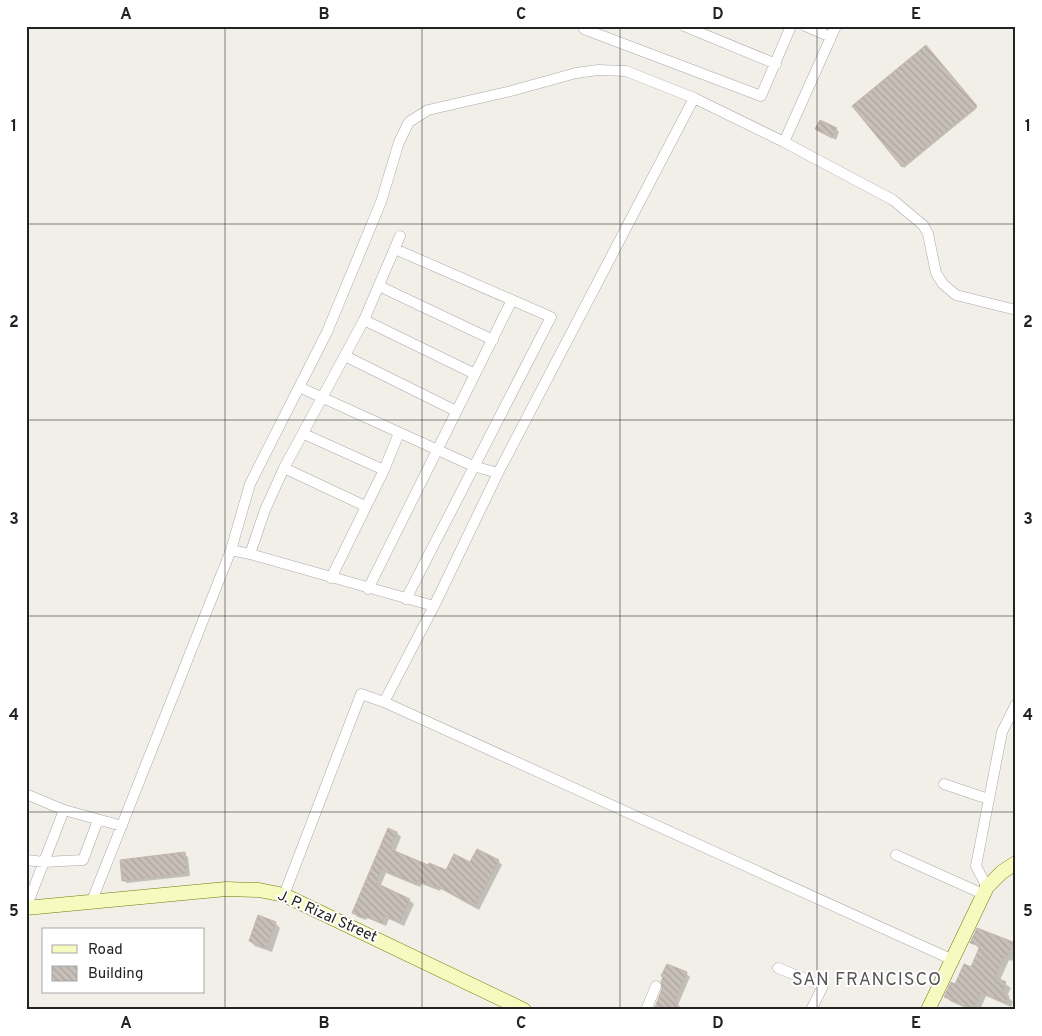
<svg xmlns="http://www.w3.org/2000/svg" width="1042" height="1036" font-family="Overpass,sans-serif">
<defs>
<pattern id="building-back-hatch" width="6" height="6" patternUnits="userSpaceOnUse" patternTransform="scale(1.25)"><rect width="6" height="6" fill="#c7bfb8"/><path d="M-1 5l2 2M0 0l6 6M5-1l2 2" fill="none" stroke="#aba49e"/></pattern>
</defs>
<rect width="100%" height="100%" fill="#f2efe9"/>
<path fill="#0003" d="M926,46L977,108L904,168L854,106Z
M817,129H836L839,132L836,140Z
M389,830L397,833L401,837L395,852L429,866L447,872L471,864L498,861L502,865L479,910L441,889L440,891L422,884L420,887L386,873L380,887L409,900L414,904L404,926L389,919L386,926L367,918L366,920L358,917L353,913Z
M184,854L188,857L190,876L127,883L123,880Z
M275,923L280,928L272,952L255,946L250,941Z
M972,942L1013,943L1016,946V952L1012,961L1009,960L1000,980L1011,988L1007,996L1013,1002L1011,1007L986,996L980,1010H970L950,1001L946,996L971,969L980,949Z
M686,973L690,977L678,1005L682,1008L681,1010H655Z"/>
<path fill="url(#building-back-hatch)" stroke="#c4b6ab" d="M926,45L977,106L902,167L852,106Z
M820,120L837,128L832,138L815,129Z
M388,828L397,832L390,849L428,865L429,863L446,870L454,854L470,862L477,849L499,860L475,906L437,886L436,888L418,880L416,884L382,869L376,883L410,899L400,922L385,916L382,923L363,915L362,917L352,913Z
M185,852L187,873L122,881L120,860Z
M258,915L276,922L266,948L249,941Z
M977,928L1013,942L1007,957L1004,956L995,977L1006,982L1002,993L1009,996L1006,1003L981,992L973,1009L944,997L951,982L955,984L964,964L971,967L980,946L970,943Z
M667,964L687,972L675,1002L678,1003L676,1010H654L662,989L661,982L663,977L661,976Z"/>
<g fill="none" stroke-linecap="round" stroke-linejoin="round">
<defs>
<path id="minor" d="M684,26L776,64
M805,26L831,37
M584,29L761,96L791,26
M784,142L836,26
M395,249L551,317L406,599
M379,286L493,340
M364,320L475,374
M345,356L456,411
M299,387L473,466L498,473
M304,434L384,470
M284,468L365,506
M231,550L250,554L434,606
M250,554L265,510L284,468L364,320L400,236
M331,578L384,470L399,433
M368,589L512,300
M384,702L434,606L498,473L694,98
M944,784L988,799
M26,794L64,810L122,826
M896,855L983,894
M26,860L44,862L83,860L98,820
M987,887L976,866L1002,732L1016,704
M284,895L361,694L384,702L953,960
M91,903L231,550L250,484L327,332L381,202L399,142L409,122L428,110L511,91L576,73L598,70L626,71L694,98L784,142L893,200L923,225L928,234L936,273L943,284L956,295L1016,310
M26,908L64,810
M778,968L823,986L811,1010
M646,1010L656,986"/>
<path id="secondary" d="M26,908L226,889L259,890L284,895L524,1010
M928,1010L987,887L1002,872L1016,863"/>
</defs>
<use href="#minor" stroke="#a9a9a9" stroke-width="11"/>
<use href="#secondary" stroke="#707d05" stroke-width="15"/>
<use href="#minor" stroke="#fff" stroke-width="10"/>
<use href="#secondary" stroke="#f7fabf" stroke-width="14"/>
</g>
<path fill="none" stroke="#222" stroke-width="1" stroke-opacity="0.55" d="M225,26V1010M422,26V1010M620,26V1010M817,26V1010M26,224H1016M26,420H1016M26,616H1016M26,812H1016"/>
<g text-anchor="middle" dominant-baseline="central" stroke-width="4" stroke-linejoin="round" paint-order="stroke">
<g font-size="15" fill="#222" stroke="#fff">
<text transform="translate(327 917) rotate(24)">J. P. Rizal Street</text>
</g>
<g font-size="18" letter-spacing="1" fill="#555" stroke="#fff">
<text x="867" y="980">SAN FRANCISCO</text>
</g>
</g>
<rect width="1042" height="1036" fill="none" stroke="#ffffff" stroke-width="55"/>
<rect x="42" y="928" width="162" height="65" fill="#ffffff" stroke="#a7a7a7"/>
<rect x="52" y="945" width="25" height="8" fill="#f7fabf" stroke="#a7a7a7"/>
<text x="88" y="954" font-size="15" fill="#222222">Road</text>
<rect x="52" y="966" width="25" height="15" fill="url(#building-back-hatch)" stroke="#a7a7a7"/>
<text x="88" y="978" font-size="15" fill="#222222">Building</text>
<rect x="28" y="28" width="986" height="980" fill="none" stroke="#222" stroke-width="2"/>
<g font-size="16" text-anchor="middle" font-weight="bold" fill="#222">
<text x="126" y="19">A</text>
<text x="324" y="19">B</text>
<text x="521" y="19">C</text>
<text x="718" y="19">D</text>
<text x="916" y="19">E</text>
<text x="14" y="131">1</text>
<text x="1028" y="131">1</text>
<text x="14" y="327">2</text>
<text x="1028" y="327">2</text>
<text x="14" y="524">3</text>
<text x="1028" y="524">3</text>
<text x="14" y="720">4</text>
<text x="1028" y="720">4</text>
<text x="14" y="916">5</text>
<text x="1028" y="916">5</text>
<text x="126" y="1028">A</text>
<text x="324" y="1028">B</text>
<text x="521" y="1028">C</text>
<text x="718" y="1028">D</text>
<text x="916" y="1028">E</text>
</g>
</svg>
